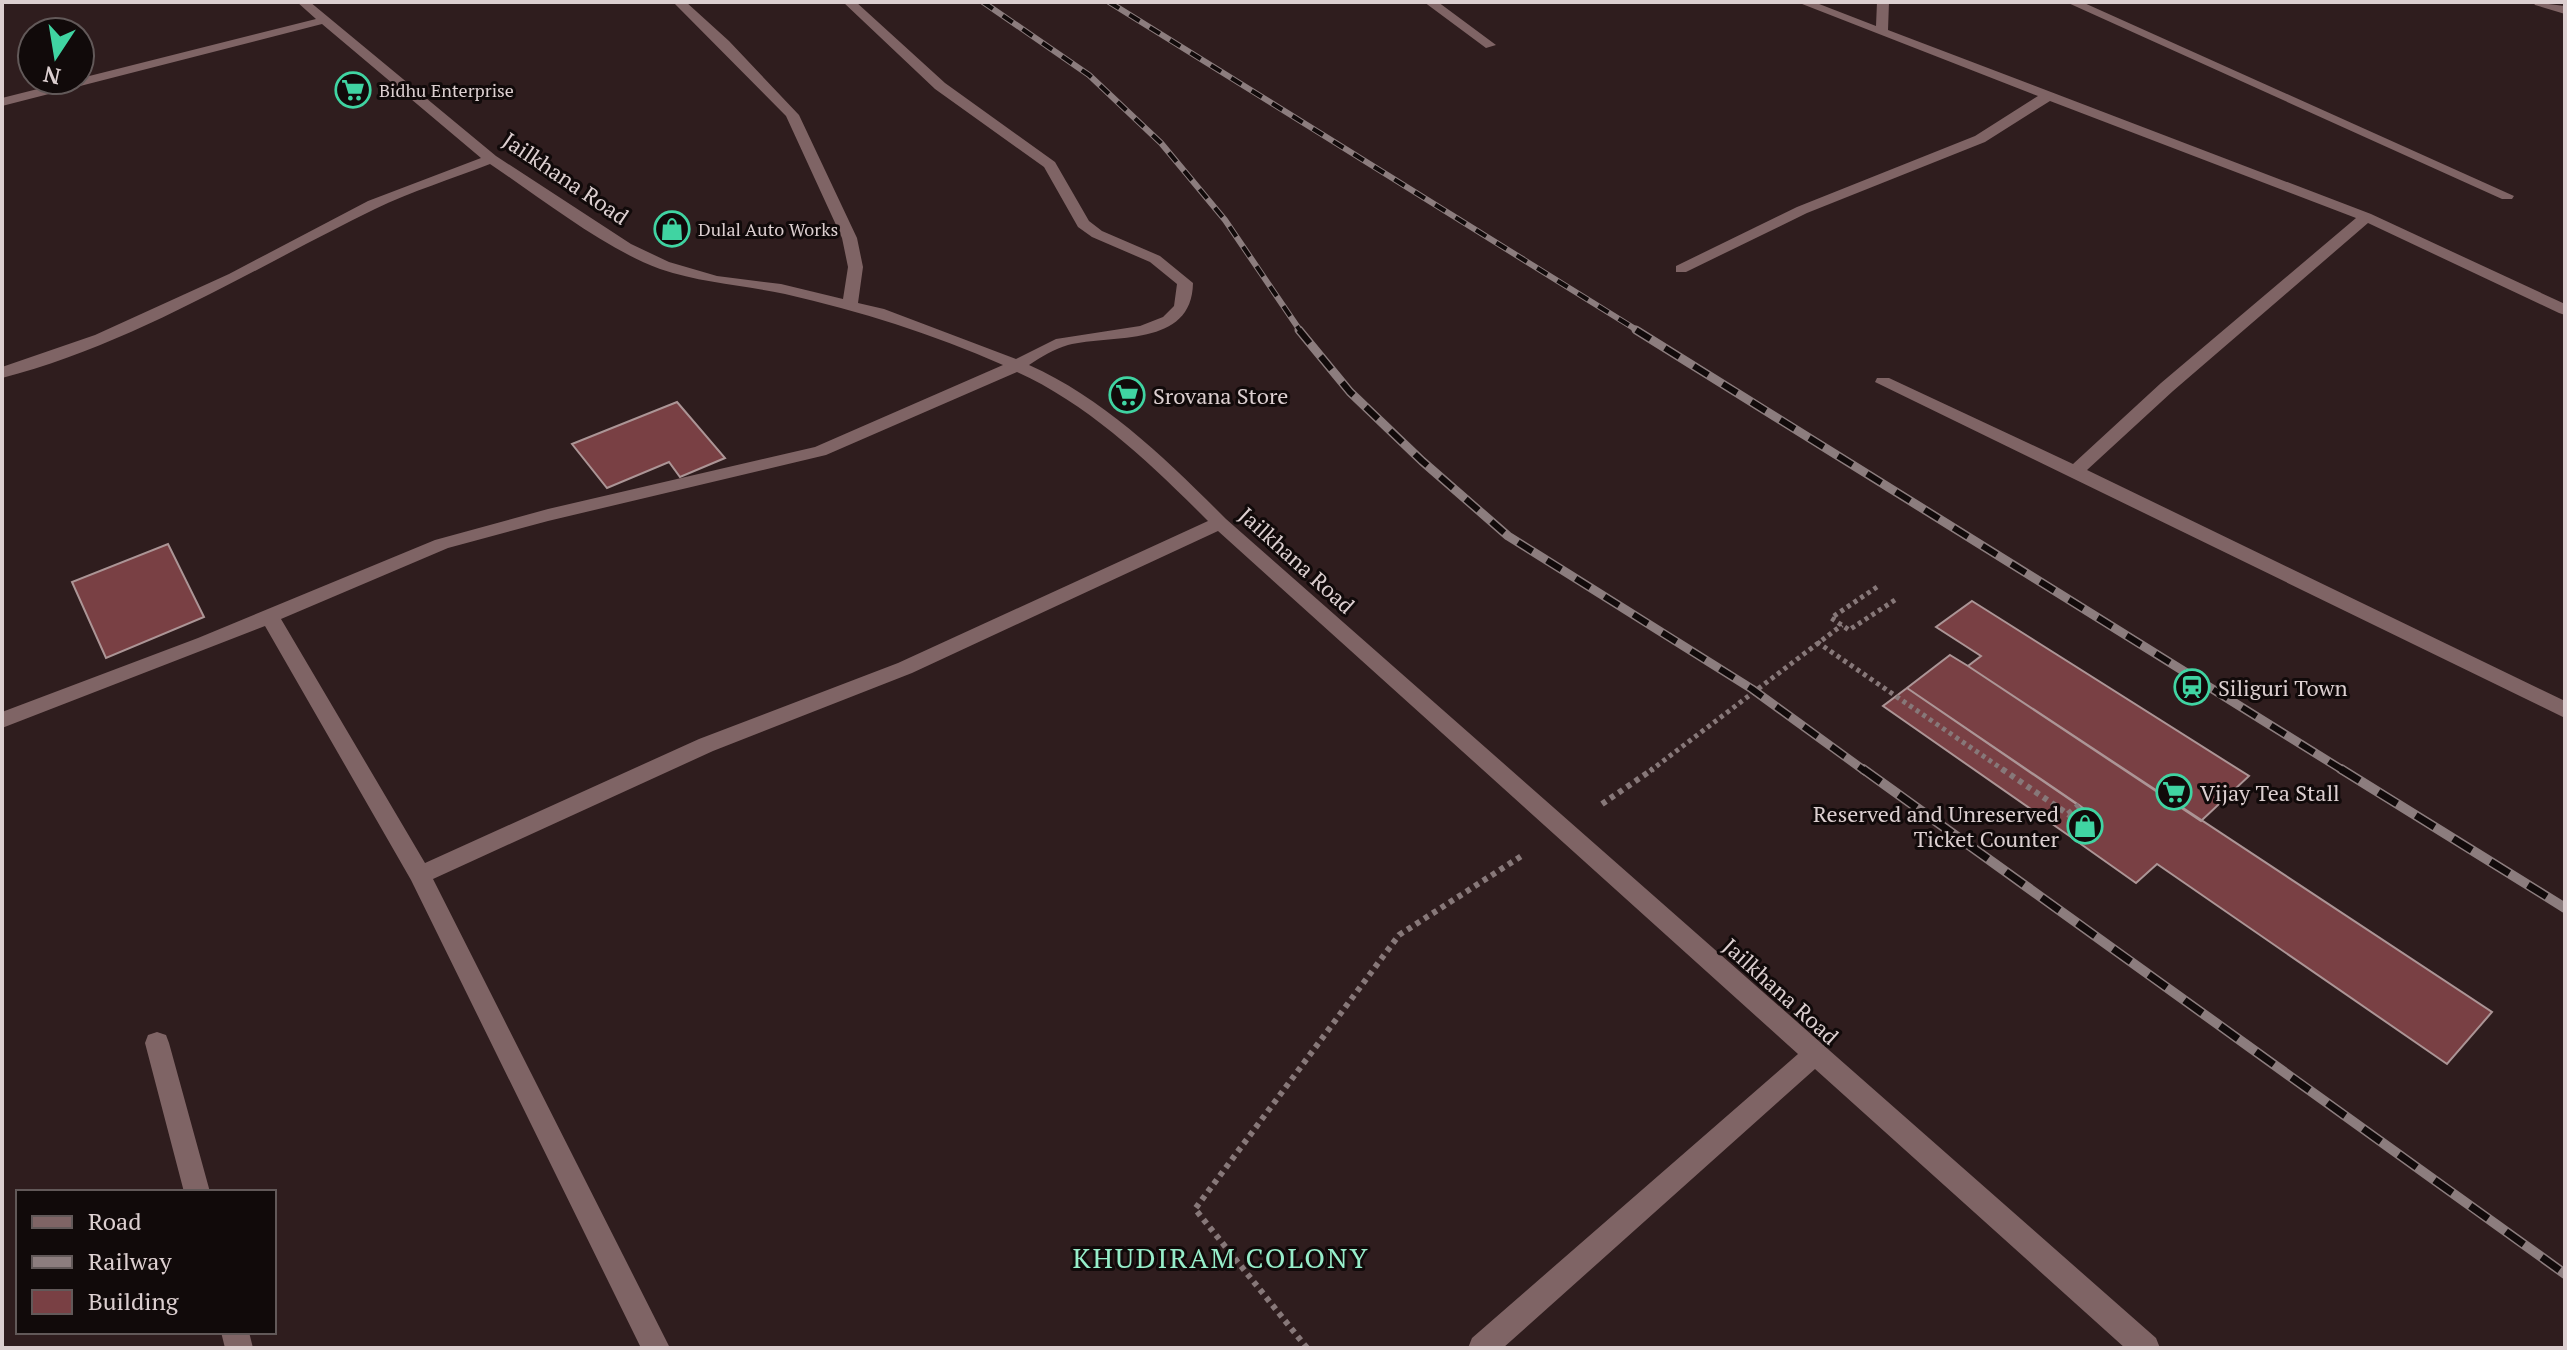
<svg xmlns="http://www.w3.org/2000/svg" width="2567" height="1350" font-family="'PT Serif',serif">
<rect width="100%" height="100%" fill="#2f1d1e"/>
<path fill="#794044" stroke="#ac9596" stroke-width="2" d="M677,402L725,458L680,477L669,462L607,488L572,444Z
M168,544L204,617L106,658L72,582Z
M1972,601L2249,776L2201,821L1968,666L1981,656L1936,627Z
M1950,655L1968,666L2492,1012L2447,1064L2157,864L2136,883L2068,835L2091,814L1907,688Z
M1907,688L2079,805L2091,814L2068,835L1883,706Z"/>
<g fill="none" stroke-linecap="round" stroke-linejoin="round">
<path stroke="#877879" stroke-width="5" stroke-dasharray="4 4" stroke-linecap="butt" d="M1877,587L1831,618L1849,630L1895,600
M1817,642L2005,771
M1650,771L1842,625"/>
<path stroke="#877879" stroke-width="6" stroke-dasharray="5 5" stroke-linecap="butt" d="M2002,769L2078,821
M1602,804L1653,769
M2068,814L2079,805
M1307,1348L1195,1209L1399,935L1523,855"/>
<path fill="#7f6465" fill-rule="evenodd" d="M297,2H310L496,156L631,244L669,262L717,276L781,284L843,299L848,267L842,238L786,116L673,2H686L729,41L799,115L857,238L863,267L858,303L884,309L1016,359L1056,339L1140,326L1163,317L1174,306L1177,284L1150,262L1092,237L1078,227L1044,167L935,89L843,2H856L945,83L1055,162L1089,221L1102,231L1160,256L1193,283C1192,348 1113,334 1068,345C1054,349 1041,357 1029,365C1105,399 1168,461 1226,519L2156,1338L2160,1348H2125L1815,1069L1503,1348H1468L1472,1338L1798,1054L1218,531L912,673L713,751L433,879L670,1348H641L411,880L265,626L2,728V712L198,638L435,540L548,509L815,447L1003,365C933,334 860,311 785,294C743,285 701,283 660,269C603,248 541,198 490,164C452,179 412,191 375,209C256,267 132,345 2,378V367L95,335L229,274L368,201L481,158L322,24L2,106V98L316,19ZM1017,372C1090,405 1152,465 1208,521L898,663L699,739L425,863L281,619L448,548L548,521L826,455Z
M1424,2H1438L1496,45L1486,48Z
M1797,2H1814L1876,26L1877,2H1889L1888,30L2371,214L2565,304V315L2559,313L2368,223L2173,391L2087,470L2565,701V718L1875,382L1877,378H1889L2073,464L2161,383L2356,218L2050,101L1985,142L1807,213L1686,272H1676V266L1797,207L1975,136L2038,96Z
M2066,2H2082L2514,196L2512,199H2502Z
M2533,2L2565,6V14L2535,5Z
M157,1032L166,1035L169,1043L210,1192H184L145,1043L148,1035Z
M221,1332H249L253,1348H225Z"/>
<defs>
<path id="rail-far2" d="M983,2L1089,75L1161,143L1225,220L1301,332
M1109,2L1640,332"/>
<path id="rail-far1" d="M1299,330L1350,392L1422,461L1508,536L1752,689L1865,771
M1636,330L2344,771"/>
<path id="rail" d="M1863,769L2565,1274
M2341,769L2565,908"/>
</defs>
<use href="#rail-far2" stroke="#8c7d7e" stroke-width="6"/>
<use href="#rail-far1" stroke="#8c7d7e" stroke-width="9"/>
<use href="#rail" stroke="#8c7d7e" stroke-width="10"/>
<use href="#rail-far2" stroke="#110a0a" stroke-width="4" stroke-dasharray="12" stroke-linecap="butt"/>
<use href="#rail-far1" stroke="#110a0a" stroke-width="6" stroke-dasharray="17" stroke-linecap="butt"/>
<use href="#rail" stroke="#110a0a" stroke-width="7" stroke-dasharray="22" stroke-linecap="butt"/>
</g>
<defs>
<symbol id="supermarket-ring" viewBox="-11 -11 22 22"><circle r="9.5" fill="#110a0a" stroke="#40d4a2" stroke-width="1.5"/><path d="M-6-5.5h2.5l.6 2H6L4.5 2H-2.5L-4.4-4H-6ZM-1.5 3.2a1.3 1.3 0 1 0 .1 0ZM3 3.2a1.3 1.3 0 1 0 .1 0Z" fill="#40d4a2"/></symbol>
<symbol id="shop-ring" viewBox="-11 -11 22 22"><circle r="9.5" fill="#110a0a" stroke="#40d4a2" stroke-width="1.5"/><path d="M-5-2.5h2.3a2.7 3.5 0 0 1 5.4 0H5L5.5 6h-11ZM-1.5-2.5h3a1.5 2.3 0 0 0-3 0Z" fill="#40d4a2"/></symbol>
<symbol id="station-ring" viewBox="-11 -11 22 22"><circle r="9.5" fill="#110a0a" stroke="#40d4a2" stroke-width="1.5"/><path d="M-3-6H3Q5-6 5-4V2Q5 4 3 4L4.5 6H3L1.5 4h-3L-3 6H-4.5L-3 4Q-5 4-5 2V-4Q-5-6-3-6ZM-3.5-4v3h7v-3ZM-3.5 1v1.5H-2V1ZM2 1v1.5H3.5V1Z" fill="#40d4a2"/></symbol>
</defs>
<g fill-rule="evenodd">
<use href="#supermarket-ring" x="333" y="70" width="40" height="40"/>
<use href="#shop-ring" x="652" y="209" width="40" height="40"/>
<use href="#supermarket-ring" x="1107" y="375" width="40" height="40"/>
<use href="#station-ring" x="2172" y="667" width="40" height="40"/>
<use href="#supermarket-ring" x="2154" y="772" width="40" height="40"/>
<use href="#shop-ring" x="2065" y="806" width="40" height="40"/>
</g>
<g text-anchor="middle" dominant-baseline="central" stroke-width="6" stroke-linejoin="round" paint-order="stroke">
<g font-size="18" fill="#dccfd0" stroke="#110a0a" text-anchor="start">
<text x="379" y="90">Bidhu Enterprise</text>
<text x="698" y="229">Dulal Auto Works</text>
</g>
<g font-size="22" fill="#dccfd0" stroke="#110a0a">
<text transform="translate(566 178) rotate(34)">Jailkhana Road</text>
<text transform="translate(1297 560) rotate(42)">Jailkhana Road</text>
<text transform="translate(1781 991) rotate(42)">Jailkhana Road</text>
</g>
<g font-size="22" fill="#dccfd0" stroke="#110a0a" text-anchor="start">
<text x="1153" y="395">Srovana Store</text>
<text x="2218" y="687">Siliguri Town</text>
<text x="2200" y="792">Vijay Tea Stall</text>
<text x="2059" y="813" text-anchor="end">Reserved and Unreserved<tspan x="2059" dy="25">Ticket Counter</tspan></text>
</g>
<g font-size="28" letter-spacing="2" fill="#97eeca" stroke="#110a0a">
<text x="1221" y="1257">KHUDIRAM COLONY</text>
</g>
</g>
<rect width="2567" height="1350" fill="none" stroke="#dccfd0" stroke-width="8"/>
<rect x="16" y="1190" width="260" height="144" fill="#110a0a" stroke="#625959" stroke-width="2"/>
<rect x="32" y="1216" width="40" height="12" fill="#7f6465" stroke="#625959" stroke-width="2"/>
<text x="88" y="1230" font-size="24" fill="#dccfd0">Road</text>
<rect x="32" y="1256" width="40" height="12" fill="#8c7d7e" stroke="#625959" stroke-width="2"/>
<text x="88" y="1270" font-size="24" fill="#dccfd0">Railway</text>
<rect x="32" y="1290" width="40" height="24" fill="#794044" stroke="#625959" stroke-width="2"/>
<text x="88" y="1310" font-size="24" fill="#dccfd0">Building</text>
<g transform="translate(56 56) rotate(192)"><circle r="38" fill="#110a0a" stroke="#625959" stroke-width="2"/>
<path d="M0-6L14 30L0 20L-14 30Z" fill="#40d4a2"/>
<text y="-12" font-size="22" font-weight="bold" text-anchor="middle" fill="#dccfd0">N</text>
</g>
</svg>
